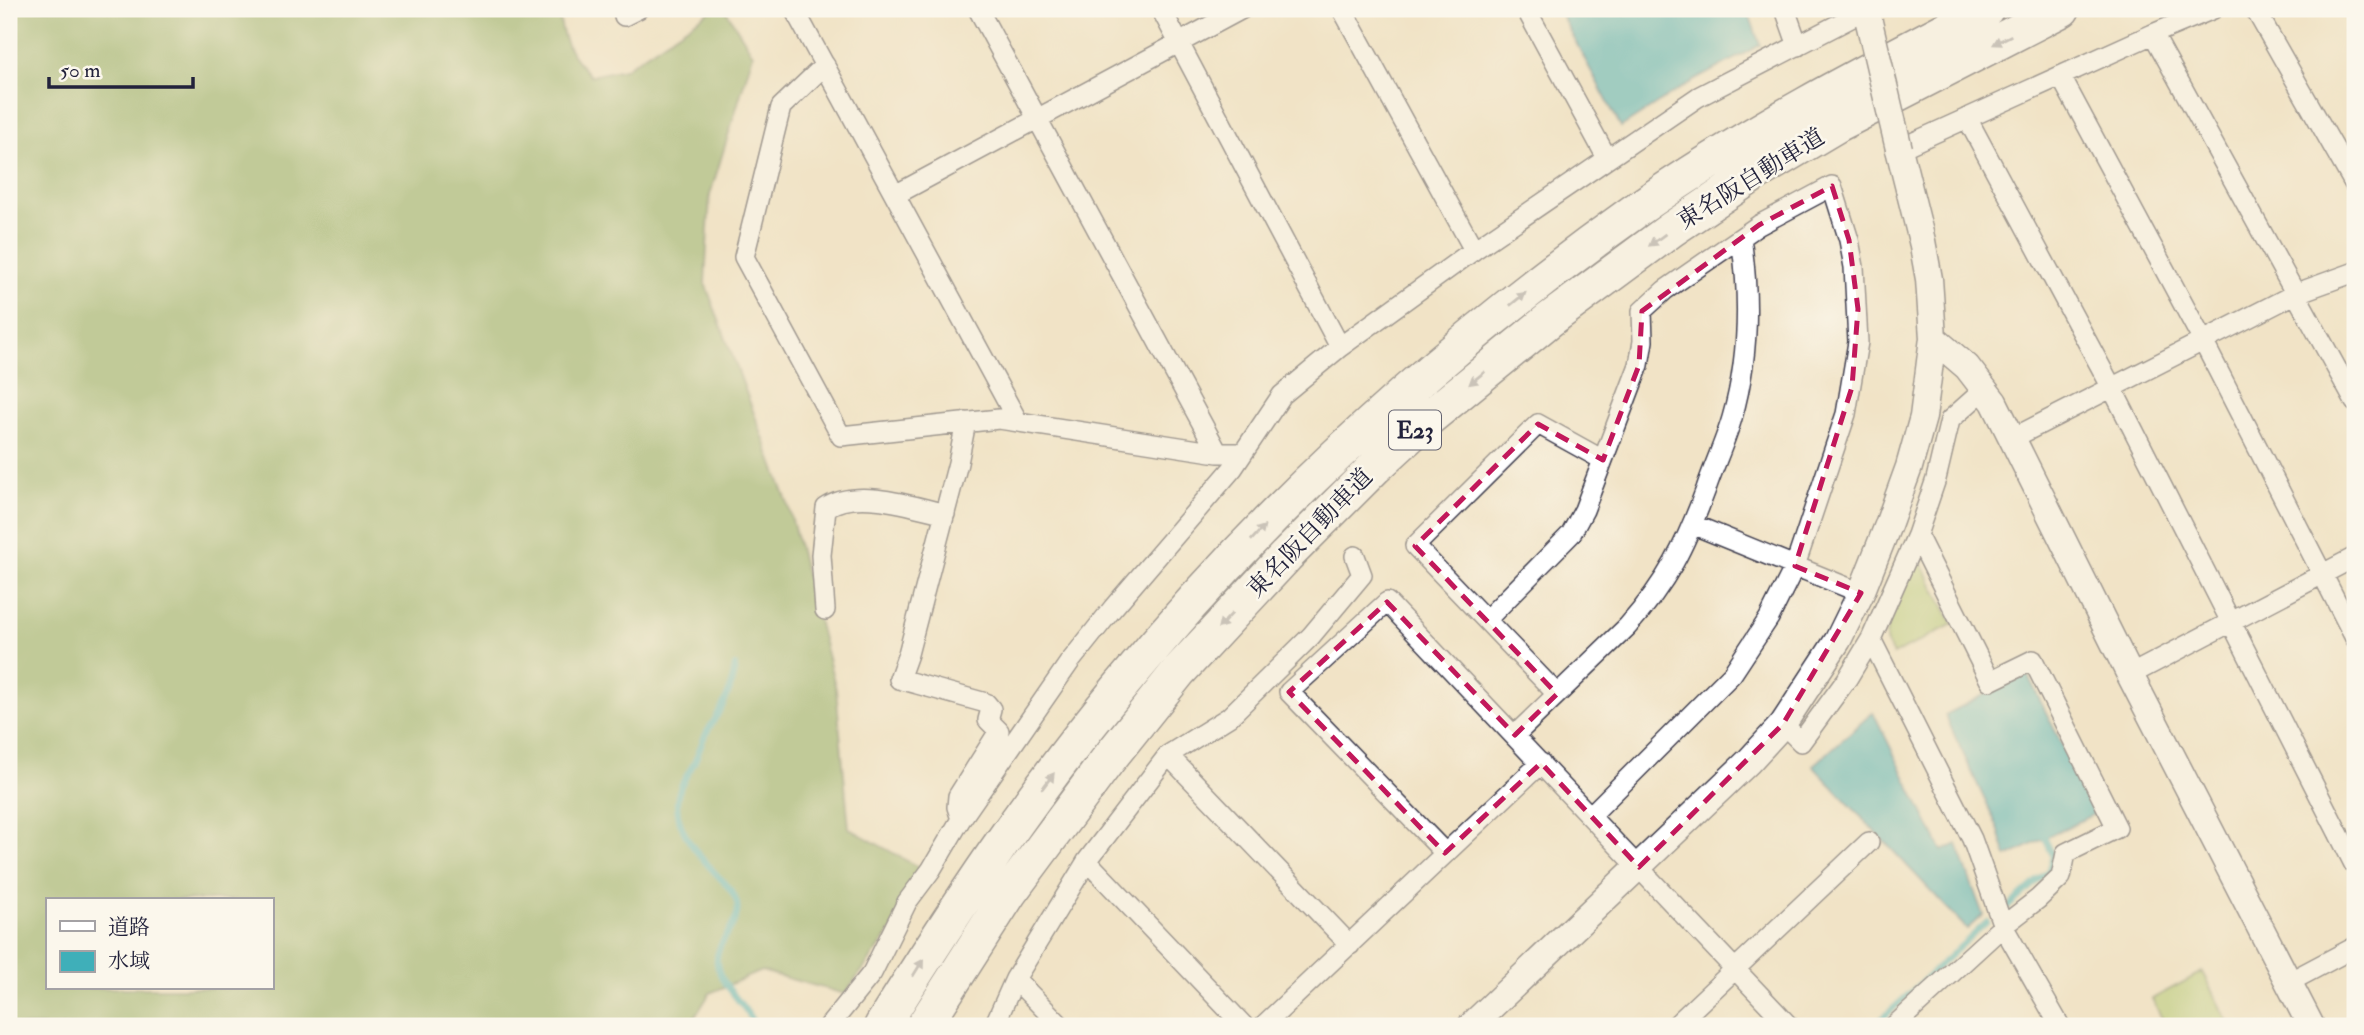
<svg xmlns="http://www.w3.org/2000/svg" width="2364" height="1035" font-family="'IM FELL Double Pica','Noto Serif JP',serif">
<rect width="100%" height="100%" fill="#fbf7ec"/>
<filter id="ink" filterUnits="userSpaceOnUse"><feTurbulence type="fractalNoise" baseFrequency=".0143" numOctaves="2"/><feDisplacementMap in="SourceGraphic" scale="14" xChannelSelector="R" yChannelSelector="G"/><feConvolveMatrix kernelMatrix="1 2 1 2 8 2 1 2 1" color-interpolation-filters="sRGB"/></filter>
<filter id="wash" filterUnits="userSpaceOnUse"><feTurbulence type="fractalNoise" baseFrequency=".00686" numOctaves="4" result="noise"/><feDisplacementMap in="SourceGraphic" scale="28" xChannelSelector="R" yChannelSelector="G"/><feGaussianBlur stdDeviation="1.57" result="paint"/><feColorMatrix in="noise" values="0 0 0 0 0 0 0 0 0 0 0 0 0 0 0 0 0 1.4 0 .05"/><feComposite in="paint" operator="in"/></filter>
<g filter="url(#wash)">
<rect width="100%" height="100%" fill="#f1e3c6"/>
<path fill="#abc66c" stroke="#667454" stroke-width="2" d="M1914,560L1922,564L1953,624L1893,655L1886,641L1887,623Z
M2202,972L2230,1026H2166L2152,999Z"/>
<path fill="#88ab60" stroke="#55664e" stroke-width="2" fill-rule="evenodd" d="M9,9H559C561,41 569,52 590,76L624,69L713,9H725L753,54L710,195L705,283L787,501L836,689L849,828L932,875L845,994L761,971L710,993L695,1017L697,1026H9ZM47,900H271V988H47Z"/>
<path fill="#3fafb9" stroke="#30687a" stroke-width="2" d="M1558,9H1752L1748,11L1760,45L1686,85L1621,127Z
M2022,675L2028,676L2096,813L2007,857L1998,828L1945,715Z
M1873,712L1942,851L1957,844L1983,915L1967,929L1813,766Z"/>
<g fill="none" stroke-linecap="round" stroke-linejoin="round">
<path stroke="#3fafb9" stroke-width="6" d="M735,666C733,678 731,690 725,701C719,714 710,725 704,738C700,746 698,755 694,763C687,776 678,786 677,802C676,831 698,855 717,875C724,882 732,889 736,900C745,923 714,940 717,963C719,985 747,1005 755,1026
M2009,906L2048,871L2053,856L2043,834
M1874,1026L1987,922"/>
</g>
</g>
<g filter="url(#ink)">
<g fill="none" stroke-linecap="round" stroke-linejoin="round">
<defs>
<path id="street" d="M623,9L624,16L638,9
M794,9L1017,420
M978,9L1218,453
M1161,9L1340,347
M1342,9L1474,250
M1526,9L1607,158
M1785,9L1798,46
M2255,9L2355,185
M2153,34L2355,402
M825,65L781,107L744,257L841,436L999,419L1218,453H1242
M2061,77L2203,341L2355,638
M1967,118L2112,388L2355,866
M1899,149L2153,34L2213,9
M895,195L1242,9
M2013,438L2297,293L2355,272
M1694,525L1861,593
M825,610L821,555L826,508C855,487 913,506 945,514
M1486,620L1571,534L1584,510L1639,365L1643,341L1642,311L1665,290L1759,225L1832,186L1849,240L1854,267L1858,342L1846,414L1795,566L1769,618L1732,674L1591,815
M1871,639L1972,839L2003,926L2060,1026
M2130,675L2355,557
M1557,694L1415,546L1538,424L1603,460
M1783,724L1801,742L1847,679L1871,639L1917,535L1936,479L1950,420L1986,388
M1515,735L1627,627C1668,581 1685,546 1706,489C1714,465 1725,442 1732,418C1749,359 1750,299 1741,238
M1168,755L1350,945
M961,819L957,807L958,796L999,731L988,720L991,709L986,703L899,679L908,654L958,463L966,422
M1445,853L1289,692L1387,602L1789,1026
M1087,861L1244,1026
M1015,979L1061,1026
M2289,982L2355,947
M829,1026L872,973L907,902L931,870L961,819L1069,663L1113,608L1233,468L1282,395L1340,347L1474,250L1698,97L1868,9
M994,1026L1015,979L1087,861L1168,755L1229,717L1311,636L1362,575L1355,556
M1263,1026L1541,763
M1675,1026L1869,842
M1894,1026L2003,926L2038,899L2061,877L2066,853L2117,828L2033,660L1990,681L1917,535"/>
<path id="secondary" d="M1933,338L1967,367L1994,402L2130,675L2311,1026
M1471,1026L1749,761L1783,724L1838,640L1861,593L1888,525L1909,467L1923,417L1933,338L1929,279L1922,241L1899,149"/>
<path id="highway" d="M882,1026C955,909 1031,794 1119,688C1268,506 1444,347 1635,211C1746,133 1866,71 1986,9
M924,1026L1009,893L1107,761L1179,671L1286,556L1375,467L1425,421L1549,320L1672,229L1754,174L1838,124L2062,9"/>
</defs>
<use href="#street" stroke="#413f50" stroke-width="22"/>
<use href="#secondary" stroke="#413f50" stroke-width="29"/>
<use href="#highway" stroke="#413f50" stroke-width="38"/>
<use href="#street" stroke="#fff" stroke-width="19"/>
<use href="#secondary" stroke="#fff" stroke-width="26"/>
<use href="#highway" stroke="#fff" stroke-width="35"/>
<defs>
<path id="secondary-bridge" d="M1869,22L1899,149"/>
</defs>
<use href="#secondary-bridge" stroke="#413f50" stroke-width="29" stroke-linecap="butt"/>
<use href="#secondary-bridge" stroke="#fff" stroke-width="26"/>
</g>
<defs><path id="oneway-solid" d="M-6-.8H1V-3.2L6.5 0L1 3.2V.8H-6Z" transform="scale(1.75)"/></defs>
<g fill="#9c9ca7">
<use href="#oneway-solid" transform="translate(2002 40) rotate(153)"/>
<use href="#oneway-solid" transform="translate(1657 240) rotate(144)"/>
<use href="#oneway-solid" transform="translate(1518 299) rotate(-39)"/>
<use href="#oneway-solid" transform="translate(1477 378) rotate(141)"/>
<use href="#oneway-solid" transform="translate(1258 533) rotate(-47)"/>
<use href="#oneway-solid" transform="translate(1225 621) rotate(133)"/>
<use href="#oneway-solid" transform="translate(1048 781) rotate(-53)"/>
<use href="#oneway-solid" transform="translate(918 968) rotate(-58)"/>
</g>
</g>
<path d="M0 0H2364V1035H0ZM1832,186L1849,240L1858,309L1852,387L1795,566L1861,593L1783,724L1639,867L1541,763L1445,853L1289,692L1387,602L1515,735L1557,694L1415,546L1538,424L1603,460L1639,365L1642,311L1759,225Z" fill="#f1e3c6" fill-opacity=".55" fill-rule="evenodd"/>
<path fill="none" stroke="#c2185b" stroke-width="5" stroke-dasharray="14 9" stroke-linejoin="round" d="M1832,186L1849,240L1858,309L1852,387L1795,566L1861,593L1783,724L1639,867L1541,763L1445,853L1289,692L1387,602L1515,735L1557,694L1415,546L1538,424L1603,460L1639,365L1642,311L1759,225Z"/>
<g text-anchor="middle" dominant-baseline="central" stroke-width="5" stroke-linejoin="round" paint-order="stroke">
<rect fill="#fbf7ec" stroke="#636270" stroke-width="2" x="1389" y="410.5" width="52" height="39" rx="5"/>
<g font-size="23" font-weight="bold" fill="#22223b">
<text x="1415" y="430">E23</text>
</g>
<g font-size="24" fill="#22223b" stroke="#fbf7ec">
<text transform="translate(1751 179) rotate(-32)">東名阪自動車道</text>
<text transform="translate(1310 533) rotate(-46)">東名阪自動車道</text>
</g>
</g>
<rect width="2364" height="1035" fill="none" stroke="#fbf7ec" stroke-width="35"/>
<rect x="46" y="898" width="228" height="91" fill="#fbf7ec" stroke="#a4a2a5" stroke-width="2"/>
<rect x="60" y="921" width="35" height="10" fill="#ffffff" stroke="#a4a2a5" stroke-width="2"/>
<text x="108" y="934" font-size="21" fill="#22223b">道路</text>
<rect x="60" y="951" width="35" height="21" fill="#3fafb9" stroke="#a4a2a5" stroke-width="2"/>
<text x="108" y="968" font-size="21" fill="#22223b">水域</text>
<path d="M49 77v10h144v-10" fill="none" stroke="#22223b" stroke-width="3.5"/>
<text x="60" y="77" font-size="21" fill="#22223b" stroke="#fbf7ec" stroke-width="5" paint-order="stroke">50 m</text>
</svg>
